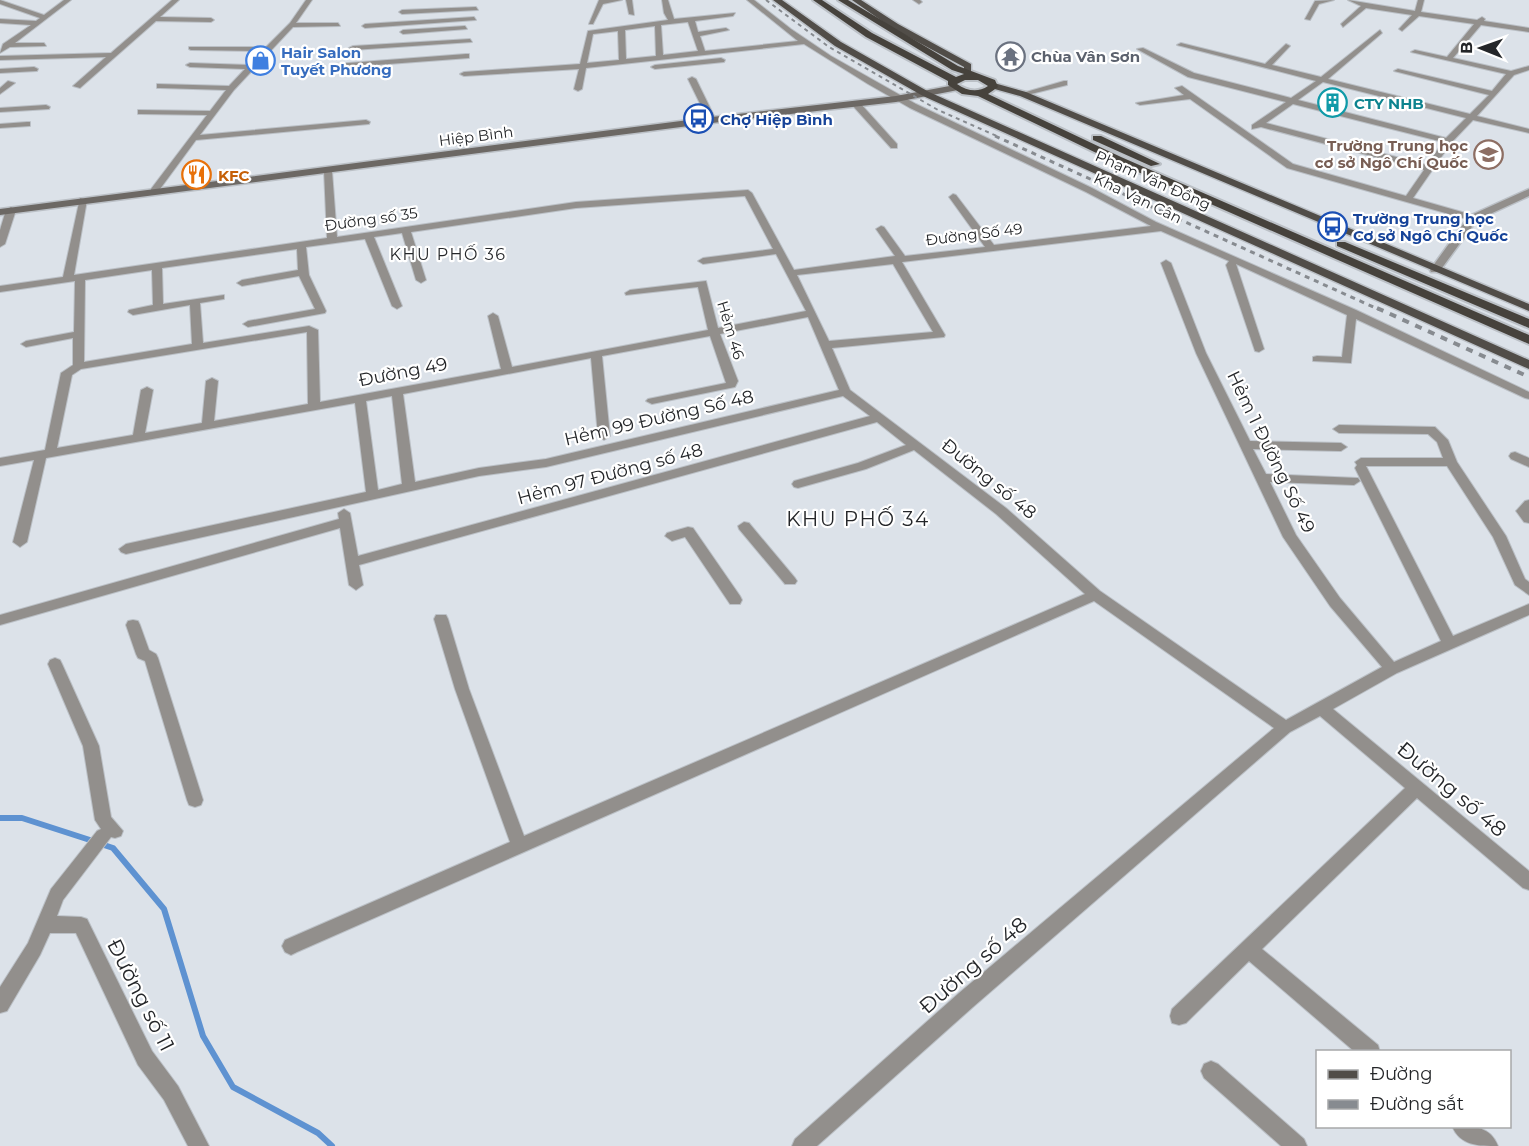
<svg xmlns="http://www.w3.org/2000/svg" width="1529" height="1146" font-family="Montserrat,sans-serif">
<rect width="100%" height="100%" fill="#dce2e9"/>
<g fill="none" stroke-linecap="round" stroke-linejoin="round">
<path stroke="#5e92d1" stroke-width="6" d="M0,818H22L93,841
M101,844L113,848L164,909L203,1036L233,1087L318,1133L332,1146"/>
<defs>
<path id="minor" d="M0,0L44,15L64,0H71L15,43H44L46,46L10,47L0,53L3,44L31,25L0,23V19L36,21L40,18L0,4Z
M172,0H179L160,17L211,18L214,20L211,22L156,21L80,88L73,86L106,57L0,60V56L111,53Z
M306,0H312L296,23H338L340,26L293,27L234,90L200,135L366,120L370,122L369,124L196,140L157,193H151V189L207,115L141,114H138V110L210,111L226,90L160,88H157V84L229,86L245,69L190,67L186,65L190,63L249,65L262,51L191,50L189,49V47H266L290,23Z
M599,0H622L603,4L593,24H589Z
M626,0H632L634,15L629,14Z
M662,0H668L674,19L735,13L733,16L695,21L698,32L726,28L729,30L700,36L705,51L798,41L747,0H754L791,29L831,56L916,104L1092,188L1156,222L1356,310L1529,392V399L1525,398L1356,319L1351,363L1313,361V357L1317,356L1342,357L1347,315L1236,264L1264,349L1259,352L1255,351L1226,265L1229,261L1161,231L902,262L945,335L944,337L832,348L850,390L1006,508L1100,591L1286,720L1382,667L1330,606L1283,537L1196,353L1161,263L1166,260L1171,263L1206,353L1250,441L1341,443L1347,447L1341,451L1253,449L1266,474L1358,478L1360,481L1354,485L1270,482L1296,535L1340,598L1394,662L1441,641L1355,468L1357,465L1355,462L1361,458H1443L1437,442L1428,434L1339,433L1333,429L1339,425L1435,427L1448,440L1457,462L1506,536L1525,579L1529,582V595L1515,585L1493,537L1447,466H1366L1453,636L1529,604V615L1397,673L1333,709L1529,871V890L1523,888L1417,798L1262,949L1378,1045L1380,1052H1355L1249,961L1186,1023L1179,1025L1172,1023L1170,1016L1172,1009L1405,788L1320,716L1290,732L973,1007L817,1146H792L795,1139L959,993L1274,728L1094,601L297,952L291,955L285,952L282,946L285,940L510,842L455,689L434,619L436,615H446L448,619L469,689L524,836L1085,594L996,514L914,450L866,469L798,488L794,487L792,484L794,481L858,463L906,445L877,422L359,565L363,585L356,590L349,585L340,528L0,625V615L339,519L338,513L344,509L350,513L358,556L870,416L843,396L546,467L479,476L126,554L121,552L119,549L126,544L366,492L355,403L46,458L27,542L20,547L13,542L34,460L0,466V458L45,450L61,373L73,365V338L26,347L21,344L26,341L74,332L75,281L0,292V286L63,277L80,198L87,200L74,275L327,238L324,171L328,168L332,171L337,237L576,202L748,190L752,193L794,270L895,256L876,229L881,226L884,227L905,256L985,247L949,197L953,194L956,195L994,245L1151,226L1086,192L910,108L868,84L804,44L586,68L582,89L578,91L574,89L579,69L464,76L460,74L464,72L580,64L588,31L668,20L664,13ZM688,22L698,51L663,55L661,25ZM655,26L656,56L626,59L625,30ZM618,31L619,60L587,63L593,34ZM745,196L773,249L703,258L698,261L703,264L776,254L806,311L718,328L706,281L630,290L625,293L626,295L698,287L708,330L512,367L498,316L493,313L488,316L501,369L320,402L318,330L309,326L203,343L200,303L224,299V295L163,304L162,268L297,249L298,270L242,280L237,283L242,286L299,276L315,309L248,321L243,324L248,327L325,313L326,311L309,275L306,247L365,239L392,306L397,309L402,306L374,237L402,233L416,280L421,283L426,280L411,232L576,208ZM893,264L933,332L829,341L797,275ZM152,270L153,305L129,310L128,312L133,315L190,305L192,344L84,362L85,280ZM808,317L839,390L546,459L479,468L415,482L403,394L591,358L598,436L604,440L610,436L602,356L710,336L726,383L648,399L646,401L652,404L735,387L738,381L720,334ZM307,332L308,404L214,421L218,381L212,378L206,381L202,423L145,433L153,390L147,387L141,390L133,435L57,448L72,375L81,369ZM392,396L402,484L378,490L366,401Z
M913,0H920L922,2L919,4Z
M1334,0L1319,4L1310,20L1305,19L1315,1Z
M1348,0L1415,11L1418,0H1424L1421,12L1477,20L1482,17L1485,19L1484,21L1529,28V32L1481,25L1453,58L1511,71L1529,66V70L1514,75L1477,116L1529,129V133L1473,120L1451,143L1413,198L1476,216V220H1470L1287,168L1190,99L1140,105L1136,103L1184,95L1175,88L1182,86L1293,164L1406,196L1424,170L1261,127L1252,129V125L1286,102L1188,77L1137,49L1143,48L1194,73L1291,98L1316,81L1177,45L1181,43L1265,64L1286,44L1290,46L1272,65L1321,77L1380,30L1382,33L1328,79L1470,114L1489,95L1394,71L1398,69L1492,91L1506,74L1411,52L1415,50L1447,57L1474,24L1419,16L1402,31L1399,29L1412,15L1366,8L1343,27L1341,24L1361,6ZM1323,82L1466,118L1446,138L1298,100ZM1293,104L1443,142L1427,165L1266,123Z
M476,7L478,10L402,14L399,12L402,10Z
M474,17L476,20L365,28L362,26L365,24Z
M465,26L467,29L403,34L400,32L403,30Z
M470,39L472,42L353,50L349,48L353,46Z
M466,54H469V58L335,68L331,66L335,64Z
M721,58L725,60L724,62L655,69L651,67L655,65Z
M34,67L38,69L37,71L0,73V69Z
M692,77L696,79L716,120L715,122L708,120L688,79Z
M8,81L15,83L0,94V88Z
M1064,81H1067V85L1023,96L1019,94Z
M853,102H859L897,144V148H891L853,106Z
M46,105L50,107L49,109L0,112V108Z
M27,122H30V126L0,128V124Z
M11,207L16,210L5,244L0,247V230L6,210Z
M1515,452L1529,458V467L1511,459L1509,456L1511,453Z
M1529,500V523L1524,522L1516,511L1525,501Z
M744,522L749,523L795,578L797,581L795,584H785L739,529L738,526Z
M688,527L693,528L740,596L742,600L740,604H730L685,537L672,541L665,536L667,533Z
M133,620L138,621L140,625L149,650L156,654L158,658L203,800L201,805L195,807L189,805L187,800L145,661L138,658L136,654L126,625L128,621Z
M55,658L60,660L62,664L99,746L111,817L123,831L121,836L115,838L111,837L63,900L57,916L81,917L87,919L152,1051L178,1086L209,1146H188L164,1100L138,1065L76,933H50L40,955L7,1011L0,1013V987L28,943L51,889L97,831L101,829L95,820L83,746L48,664L50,660Z
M1211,1061L1218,1064L1304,1139L1307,1146H1281L1204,1078L1201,1071L1204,1064Z
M1452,1126C1471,1126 1490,1125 1498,1146C1479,1146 1460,1146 1452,1126Z"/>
<path id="tertiary" d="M1529,189V196L1477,220L1439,272H1431L1430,270L1469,216Z"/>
<path id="secondary" d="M955,85L959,88L958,90L896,102L712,123L0,215V209L712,117L896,96Z"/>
<path id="primary" d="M773,0H782L841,42L929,92L1529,360V369L923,96L835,46Z
M852,0H861L898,24L971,64V71L964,73V67L892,28Z
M994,83L1026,92L1529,304V311L1020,96L991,88V84Z"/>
<path id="trunk" d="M813,0H822L872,33L956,77L964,74L952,70L838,0H848L958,66L995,80L998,87L988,94L1121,157L1529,335V344L1113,161L978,96L962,94L948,85V81L866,37ZM965,80H978L988,86C978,93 967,91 957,84Z
M1093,136H1101L1160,164L1151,166L1093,140Z
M1337,242H1345L1529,319V328L1337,246Z"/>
</defs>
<use href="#minor" stroke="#bbc0c6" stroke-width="2"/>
<use href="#tertiary" stroke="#bbc0c6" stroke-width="3"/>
<use href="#secondary" stroke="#bbc0c6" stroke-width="3"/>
<use href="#primary" stroke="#bbc0c6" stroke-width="3"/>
<use href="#trunk" stroke="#bbc0c6" stroke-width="4"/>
<use href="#minor" fill="#928f8c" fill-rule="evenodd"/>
<use href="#tertiary" fill="#928f8c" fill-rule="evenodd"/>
<use href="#secondary" fill="#6c6864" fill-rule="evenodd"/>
<use href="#primary" fill="#514d48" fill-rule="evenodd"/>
<use href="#trunk" fill="#46423c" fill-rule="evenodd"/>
<path stroke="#878b90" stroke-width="2" stroke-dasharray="4 4" stroke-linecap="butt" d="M766,0L829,47L938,110L999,137"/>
<path stroke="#878b90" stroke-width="3" stroke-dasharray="5 5" stroke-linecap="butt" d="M995,136L1380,310"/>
<path stroke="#878b90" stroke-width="4" stroke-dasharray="7 7" stroke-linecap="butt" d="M1377,308L1529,377"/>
</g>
<defs>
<symbol id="temple-ring" viewBox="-11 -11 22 22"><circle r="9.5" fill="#fff" stroke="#6b7280" stroke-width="1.5"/><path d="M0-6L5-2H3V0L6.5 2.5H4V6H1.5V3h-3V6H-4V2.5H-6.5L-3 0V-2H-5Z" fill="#6b7280"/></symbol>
<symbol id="shop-ring" viewBox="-11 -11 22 22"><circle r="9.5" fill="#fff" stroke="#3f7fe0" stroke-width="1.5"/><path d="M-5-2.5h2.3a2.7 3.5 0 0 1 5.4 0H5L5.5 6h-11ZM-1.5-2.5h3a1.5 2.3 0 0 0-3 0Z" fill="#3f7fe0"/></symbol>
<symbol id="building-ring" viewBox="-11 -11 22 22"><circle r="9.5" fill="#fff" stroke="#0f9aa8" stroke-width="1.5"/><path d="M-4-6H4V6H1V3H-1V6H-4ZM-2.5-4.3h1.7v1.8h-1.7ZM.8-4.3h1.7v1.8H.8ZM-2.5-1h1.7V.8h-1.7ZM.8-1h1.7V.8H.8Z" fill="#0f9aa8"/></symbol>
<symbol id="bus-ring" viewBox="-11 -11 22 22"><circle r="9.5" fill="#fff" stroke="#1a4fb4" stroke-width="1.5"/><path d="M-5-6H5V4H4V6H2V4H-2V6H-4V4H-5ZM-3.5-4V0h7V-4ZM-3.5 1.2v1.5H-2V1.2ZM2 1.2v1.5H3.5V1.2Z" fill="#1a4fb4"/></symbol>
<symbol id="school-ring" viewBox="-11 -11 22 22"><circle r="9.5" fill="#fff" stroke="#8d6e63" stroke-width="1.5"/><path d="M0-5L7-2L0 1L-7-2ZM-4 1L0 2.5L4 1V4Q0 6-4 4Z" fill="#8d6e63"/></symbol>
<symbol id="restaurant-ring" viewBox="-11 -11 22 22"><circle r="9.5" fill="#fff" stroke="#e8710a" stroke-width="1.5"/><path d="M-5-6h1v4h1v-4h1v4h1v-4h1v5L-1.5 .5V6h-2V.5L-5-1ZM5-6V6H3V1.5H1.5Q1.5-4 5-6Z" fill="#e8710a"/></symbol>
</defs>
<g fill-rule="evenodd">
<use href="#temple-ring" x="994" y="40" width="33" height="33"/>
<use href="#shop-ring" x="244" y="44" width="33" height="33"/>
<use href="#building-ring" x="1316" y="86" width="33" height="33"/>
<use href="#bus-ring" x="682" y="102" width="33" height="33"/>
<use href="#school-ring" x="1472" y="138" width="33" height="33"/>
<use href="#restaurant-ring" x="180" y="158" width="33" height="33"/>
<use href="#bus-ring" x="1316" y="210" width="33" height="33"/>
</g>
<g text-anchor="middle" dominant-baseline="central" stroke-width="4.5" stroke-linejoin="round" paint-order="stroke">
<g font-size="15" font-weight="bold" fill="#366cbe" stroke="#fff" text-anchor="start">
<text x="281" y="52">Hair Salon<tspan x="281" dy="17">Tuyết Phương</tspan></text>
</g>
<g font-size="15" font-weight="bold" fill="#5b616d" stroke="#fff" text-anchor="start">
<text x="1031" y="56">Chùa Vân Sơn</text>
</g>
<g font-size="15" font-weight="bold" fill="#0d838f" stroke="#fff" text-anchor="start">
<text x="1354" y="103">CTY NHB</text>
</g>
<g font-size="15" font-weight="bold" fill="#164399" stroke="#fff" text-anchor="start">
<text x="720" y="119">Chợ Hiệp Bình</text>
<text x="1353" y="218">Trường Trung học<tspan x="1353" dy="17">Cơ sở Ngô Chí Quốc</tspan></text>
</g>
<g font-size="15" fill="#242629" stroke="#fff">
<text transform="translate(476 136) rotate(-7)">Hiệp Bình</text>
<text transform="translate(1153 180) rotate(24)">Phạm Văn Đồng</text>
<text transform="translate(1138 198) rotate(26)">Kha Vạn Cân</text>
<text transform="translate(371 219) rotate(-8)">Đường số 35</text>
<text transform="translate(974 234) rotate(-7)">Đường Số 49</text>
<text transform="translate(731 330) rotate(73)">Hẻm 46</text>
</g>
<g font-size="15" font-weight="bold" fill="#785e54" stroke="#fff" text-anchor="end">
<text x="1468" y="145">Trường Trung học<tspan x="1468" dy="17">cơ sở Ngô Chí Quốc</tspan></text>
</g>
<g font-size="15" font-weight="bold" fill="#c56008" stroke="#fff" text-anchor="start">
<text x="218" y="175">KFC</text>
</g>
<g font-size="16" letter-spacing="1.5" fill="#242629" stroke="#fff">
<text x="448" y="254">KHU PHỐ 36</text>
</g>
<g font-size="18" fill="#242629" stroke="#fff">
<text transform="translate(403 372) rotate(-11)">Đường 49</text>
<text transform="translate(659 418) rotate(-13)">Hẻm 99 Đường Số 48</text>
<text transform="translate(1271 452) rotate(64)">Hẻm 1 Đường Số 49</text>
<text transform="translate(610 474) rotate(-15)">Hẻm 97 Đường số 48</text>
<text transform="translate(989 479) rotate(39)">Đường số 48</text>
</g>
<g font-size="20" letter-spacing="1.5" fill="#242629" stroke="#fff">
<text x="858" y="519">KHU PHỐ 34</text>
</g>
<g font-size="21" fill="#242629" stroke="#fff">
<text transform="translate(1452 789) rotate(40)">Đường số 48</text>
<text transform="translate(973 965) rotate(-41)">Đường số 48</text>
<text transform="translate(141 995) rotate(63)">Đường số 11</text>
</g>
</g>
<rect x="1316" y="1050" width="195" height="78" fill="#ffffff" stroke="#a7a8a9" stroke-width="1.5"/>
<rect x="1328" y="1070" width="30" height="9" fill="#514d48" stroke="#a7a8a9" stroke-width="1.5"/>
<text x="1370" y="1080" font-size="18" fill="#242629">Đường</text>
<rect x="1328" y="1100" width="30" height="9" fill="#878b90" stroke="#a7a8a9" stroke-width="1.5"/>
<text x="1370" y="1110" font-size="18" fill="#242629">Đường sắt</text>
<g transform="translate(1481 48) rotate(271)" stroke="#ffffff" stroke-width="4.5" paint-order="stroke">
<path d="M0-4.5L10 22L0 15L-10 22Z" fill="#242629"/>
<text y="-9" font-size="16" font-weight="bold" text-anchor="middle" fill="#242629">B</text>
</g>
</svg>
